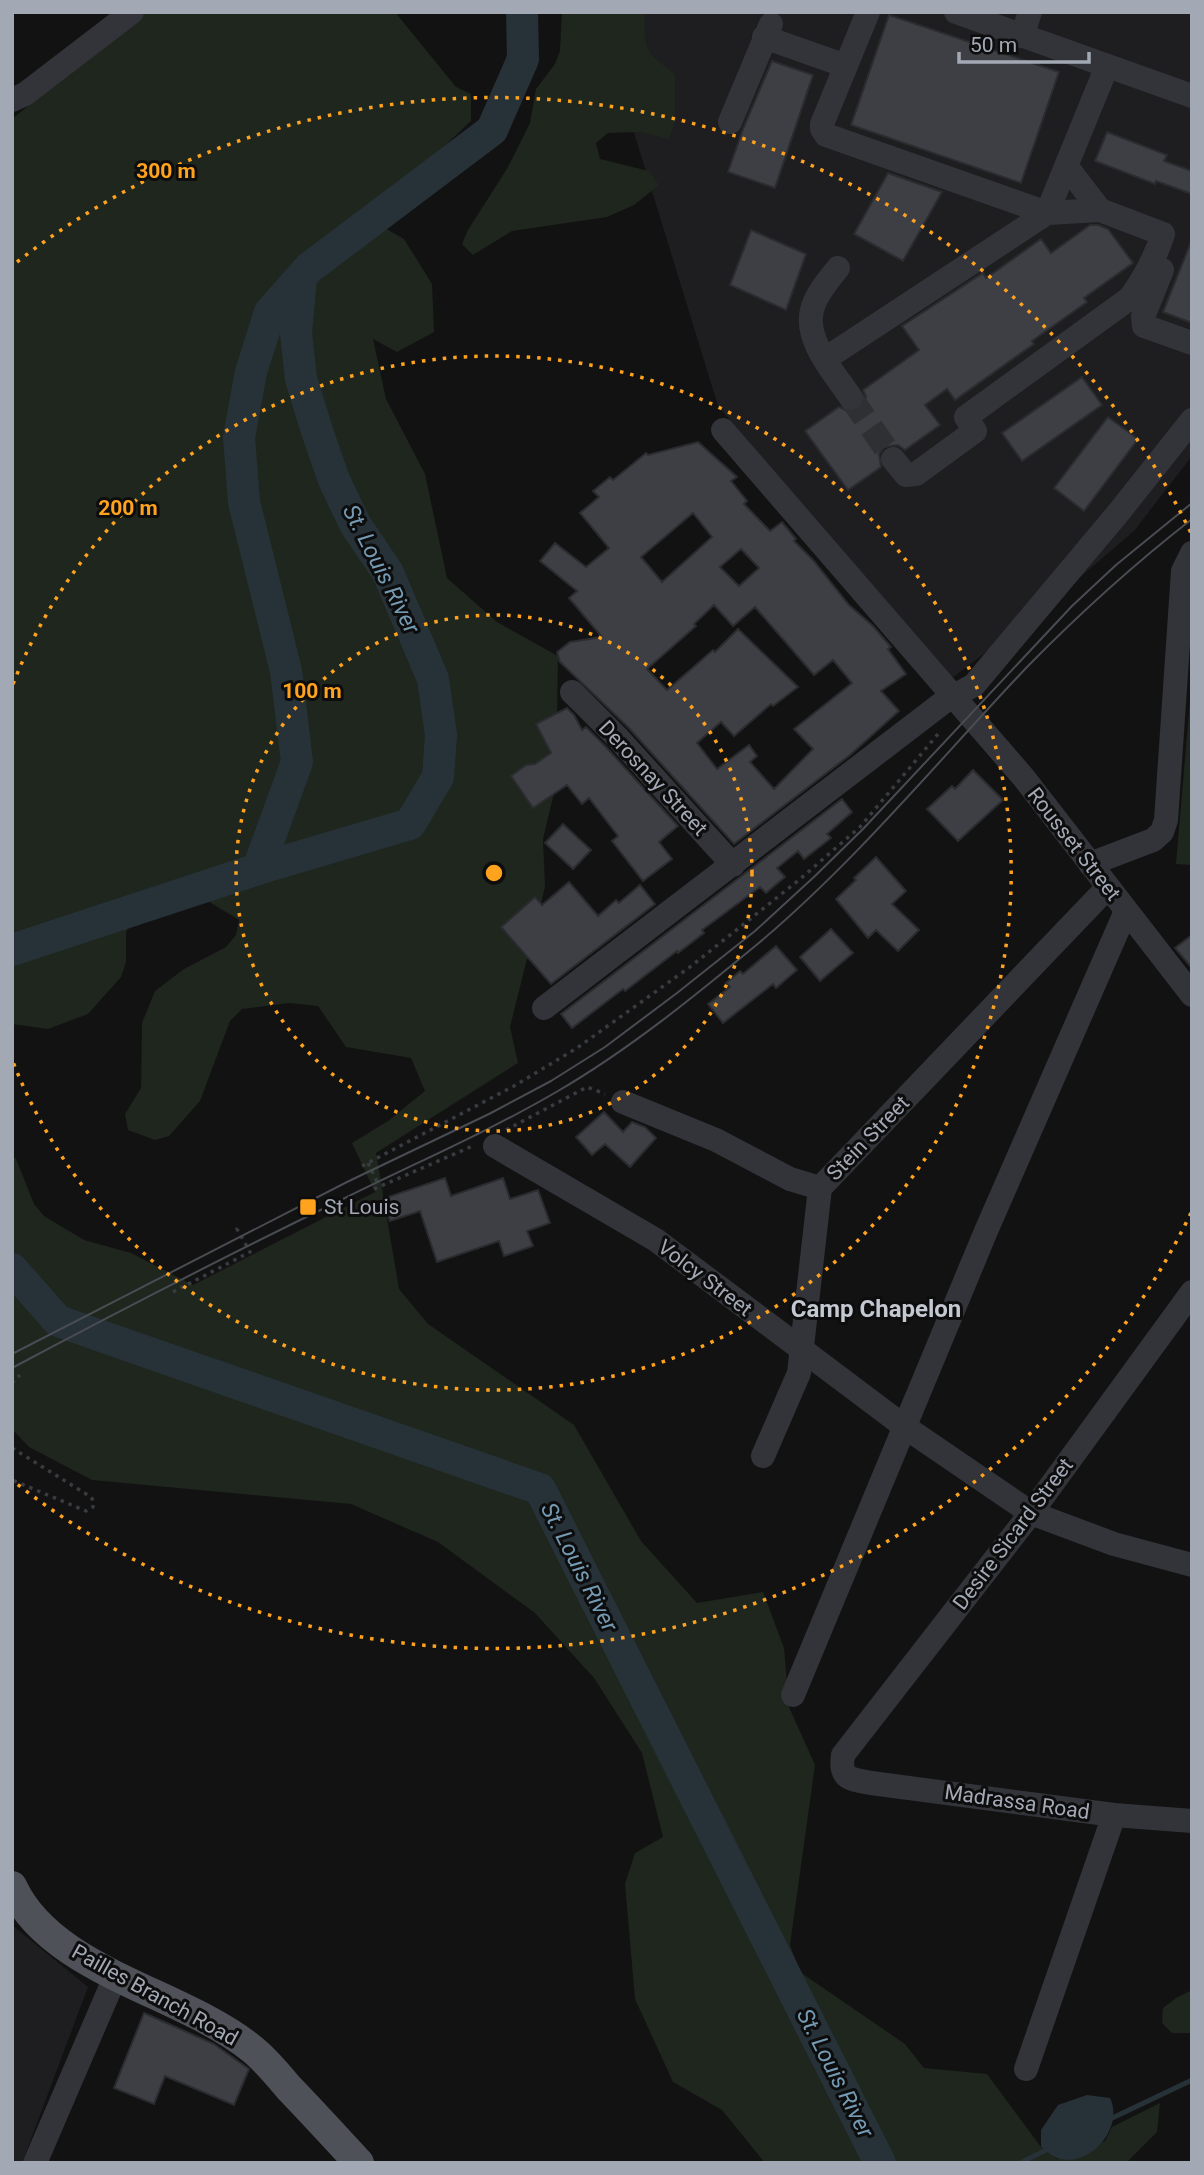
<svg xmlns="http://www.w3.org/2000/svg" width="1204" height="2175" font-family="Roboto,sans-serif">
<rect width="100%" height="100%" fill="#121213"/>
<path fill="#1e1e20" d="M597,12H1192V456L1134,531L1050,603L952,678L718,406Z
M12,1925L88,1987L22,2163H12Z"/>
<path fill="#1e261e" d="M144,12H395L456,87L471,94V121L390,197L378,224L404,239L432,284L434,332L397,352L373,339L386,399L425,474L447,578L497,622L558,656L556,785L543,839L545,887L510,1027L518,1063L376,1153L399,1289L428,1324L574,1425L641,1541L697,1603L763,1592L784,1648L789,1707L815,1765L790,1945L800,1972L905,2044L924,2068L987,2074L1041,2147L1057,2159L1105,2141L1112,2127L1160,2103L1157,2132L1126,2163H765L722,2110L673,2082L635,1999L625,1884L635,1853L663,1837L642,1753L594,1678L535,1613L438,1542L351,1504L92,1480L29,1447L12,1429V1155L16,1159L34,1204L44,1216L84,1240L131,1253L193,1285L375,1192L352,1143L388,1121L425,1091L411,1058L346,1047L318,1006L289,1003L242,1009L230,1021L200,1101L169,1136L155,1140L128,1130L125,1114L141,1088L142,1023L155,991L184,969L226,947L236,935L239,920L198,895L141,904L126,932V962L121,977L88,1014L48,1029L12,1024V119Z
M562,12H645C644,51 644,51 675,74V122L669,139L640,132L608,133L596,143L600,159L649,171L659,185L634,205L607,217L512,231L473,255L462,244L468,230L508,167L530,123L536,89L555,64L560,51Z
M1192,677V865L1176,864Z
M1192,1990V2033H1172L1162,2023L1163,2008L1176,1998Z"/>
<path fill="#273238" d="M1087,2095L1110,2098C1124,2127 1092,2166 1060,2159C1053,2158 1047,2151 1041,2147V2130L1058,2105Z"/>
<g fill="none" stroke-linecap="round" stroke-linejoin="round">
<path stroke="#273238" stroke-width="5" d="M1106,2121L1192,2080
M1020,2163L1050,2148"/>
<path stroke="#273238" stroke-width="32" d="M258,869L410,824L438,777L441,735L433,679L388,573L355,524L334,480L317,431L301,379L296,333L301,277
M12,950L258,869L297,762L286,671L244,502L239,437L251,372L270,312L309,268L492,130L523,59L522,12
M12,1269L58,1321L540,1489L880,2163"/>
</g>
<path fill="#3d3f44" stroke="#2b2c30" stroke-width="2" fill-rule="evenodd" d="M889,15L1059,72L1021,183L851,125Z
M772,61L813,75L775,188L728,172L743,129Z
M1107,132L1167,155L1164,161L1192,171V194L1156,181L1155,184L1095,161Z
M888,173L942,192L903,261L854,234Z
M1090,225H1098L1108,229L1133,263L1084,298L1087,302L1032,341L1034,344L955,400L947,389L925,405L940,425L905,450L898,445L884,447L879,454L881,467L848,490L805,431L839,407L852,413L860,410L866,397L863,390L919,350L902,326L983,273L986,278L1041,239L1051,253Z
M751,230L806,254L786,310L730,285Z
M1191,242H1192V323L1163,312Z
M1082,377L1102,405L1022,461L1002,433Z
M1108,417L1138,439L1084,511L1054,488Z
M698,442L737,477L731,481L747,501L744,504L770,531L782,522L796,539L794,541L813,560L849,605L873,626L891,647L888,649L906,674L881,691L899,711L850,755L734,844L628,727L560,662L557,652L570,642L602,637L569,598L577,591L540,561L555,543L586,567L609,548L580,513L599,497L593,491L610,477L613,480L646,453L648,455ZM693,513L712,537L662,582L641,557ZM741,549L759,568L739,586L720,567ZM714,605L733,626L755,607L814,675L833,660L852,683L794,729L813,749L774,789L750,762L757,756L749,745L717,769L697,743L721,722L734,736L771,704L773,706L798,687L738,629L715,652L713,650L667,690L647,669L696,626L694,624Z
M567,708L574,715L582,730L586,727L606,747L678,826L659,842L672,859L643,881L612,841L618,836L589,798L582,804L567,785L533,808L511,776L526,765L535,764L551,753L536,724Z
M973,770L1003,800L958,841L927,809L952,786L955,789Z
M842,799L852,812L827,834L831,838L804,859L798,851L777,868L785,877L766,893L760,887L702,930L704,933L678,953L677,951L625,991L623,989L572,1028L561,1014Z
M563,824L591,850L573,869L545,843Z
M876,857L906,891L892,904L919,930L898,951L876,930L868,938L836,899L856,880L854,878Z
M569,882L598,916L616,900L619,903L640,885L655,904L551,984L501,927L535,897L542,905Z
M831,929L853,953L820,981L800,957Z
M1192,935V968L1175,948Z
M776,946L797,970L776,988L773,984L723,1023L708,1004L730,987L726,983L740,971L743,974Z
M604,1112L623,1132L632,1122L645,1127L656,1138L630,1167L605,1144L592,1155L576,1137Z
M445,1178L451,1196L503,1178L510,1199L538,1190L550,1223L527,1231L533,1246L504,1256L499,1241L437,1262L420,1211L390,1221L382,1199Z
M144,2013L214,2044L249,2069L234,2105L165,2076L154,2104L114,2088Z"/>
<g fill="none" stroke-linecap="round" stroke-linejoin="round">
<path stroke="#2f3033" stroke-width="24" stroke-dasharray="24 12" stroke-linecap="butt" d="M851,398L893,459"/>
<path stroke="#383b40" stroke-width="3.5" stroke-dasharray="3.5 5" stroke-linecap="butt" d="M506,1130L587,1087L605,1094
M368,1163L379,1186
M362,1166L514,1086L577,1048L690,967L799,880L860,827L938,734
M374,1189L475,1145
M173,1292L250,1252L237,1229L242,1227
M12,1383L20,1375
M12,1448L91,1497L94,1502L93,1507L86,1511L12,1480"/>
<path stroke="#323439" stroke-width="24" d="M868,12L822,124V129L826,135L1047,213L1100,210L1163,234C1155,259 1145,277 1130,298L966,417L975,431L916,474L906,475L893,459
M956,12L1192,96
M1022,36L1030,12
M764,37L846,66
M12,100L25,94L132,12
M730,122L771,24
M1067,167L1100,210
M838,268C828,281 816,294 812,310C804,341 836,375 851,398
M1162,270L1143,317L1144,326L1192,343
M825,359L1047,213L1107,66
M723,430L1024,778L1192,995
M572,692L617,737L733,865
M1090,864L1153,840L1162,832L1166,820L1183,571L1192,553
M544,1008L945,701L974,685L1119,512L1192,420
M623,1102L716,1140L790,1179L820,1188
M495,1146L656,1240L905,1427L1031,1513L1114,1544L1192,1565
M1192,1292L1031,1513L843,1755C839,1779 850,1779 871,1783L1114,1815L1192,1821
M763,1456L799,1373L820,1188L1108,887
M793,1695L986,1231L1126,911
M1026,2069L1114,1815
M35,2163L116,1975"/>
<path stroke="#4e5158" stroke-width="30" d="M12,1886C51,1972 183,1992 252,2049C266,2060 278,2075 289,2088C313,2113 336,2138 359,2163"/>
<path stroke="#494c52" stroke-width="2" d="M12,1354L347,1182L489,1114L551,1081L605,1047L677,993L755,931L815,876L863,829L1072,606L1116,565L1192,503
M12,1368C121,1310 230,1254 341,1200C413,1164 488,1132 558,1091C630,1049 696,995 760,942C858,859 939,760 1027,667C1079,614 1133,565 1192,519"/>
</g>
<g fill="none" stroke="#ffa31e" stroke-width="3.5" stroke-dasharray="3.5 7">
<circle cx="494" cy="873" r="258"/>
<path d="M13 684A517 517 0 1 1 13 1062"/>
<path d="M1191 1213A775 775 0 0 1 17 1484M17 262A775 775 0 0 1 1191 533"/>
</g>
<rect fill="#ffa31e" stroke="#0d0d0e" stroke-width="2.5" x="299" y="1198" width="18" height="18" rx="3.5"/>
<g text-anchor="middle" dominant-baseline="central" stroke-width="6" stroke-linejoin="round" paint-order="stroke">
<g font-size="21" fill="#a2a9b5" stroke="#0d0d0e">
<text transform="translate(653 778) rotate(47)">Derosnay Street</text>
<text transform="translate(1074 844) rotate(52)">Rousset Street</text>
<text transform="translate(868 1138) rotate(-46)">Stein Street</text>
<text transform="translate(705 1278) rotate(37)">Volcy Street</text>
<text transform="translate(1013 1534) rotate(-53)">Desire Sicard Street</text>
<text transform="translate(1017 1802) rotate(8)">Madrassa Road</text>
<text transform="translate(155 1995) rotate(29)">Pailles Branch Road</text>
</g>
<g font-size="21" fill="#a2a9b5" stroke="#0d0d0e" text-anchor="start">
<text x="324" y="1207">St Louis</text>
</g>
<g font-size="23" font-style="italic" fill="#759bb4" stroke="#0d0d0e">
<text transform="translate(381 569) rotate(63)">St. Louis River</text>
<text transform="translate(579 1567) rotate(63)">St. Louis River</text>
<text transform="translate(835 2073) rotate(63)">St. Louis River</text>
</g>
<g font-size="24" font-weight="bold" fill="#c3c8d1" stroke="#0d0d0e">
<text x="876" y="1309">Camp Chapelon</text>
</g>
</g>
<circle cx="494" cy="873" r="10" fill="#ffa31e" stroke="#0d0d0e" stroke-width="3.5"/>
<g font-size="21" text-anchor="middle" font-weight="bold" fill="#ffa31e" stroke="#0d0d0e" stroke-width="6" stroke-linejoin="round" paint-order="stroke">
<text x="166" y="178">300 m</text>
<text x="128" y="515">200 m</text>
<text x="312" y="698">100 m</text>
</g>
<rect width="1204" height="2175" fill="none" stroke="#a2a9b5" stroke-width="28"/>
<path d="M959 52v10h130v-10" fill="none" stroke="#a2a9b5" stroke-width="3.5"/>
<text x="970" y="52" font-size="21" fill="#a2a9b5" stroke="#0d0d0e" stroke-width="5" paint-order="stroke">50 m</text>
</svg>
